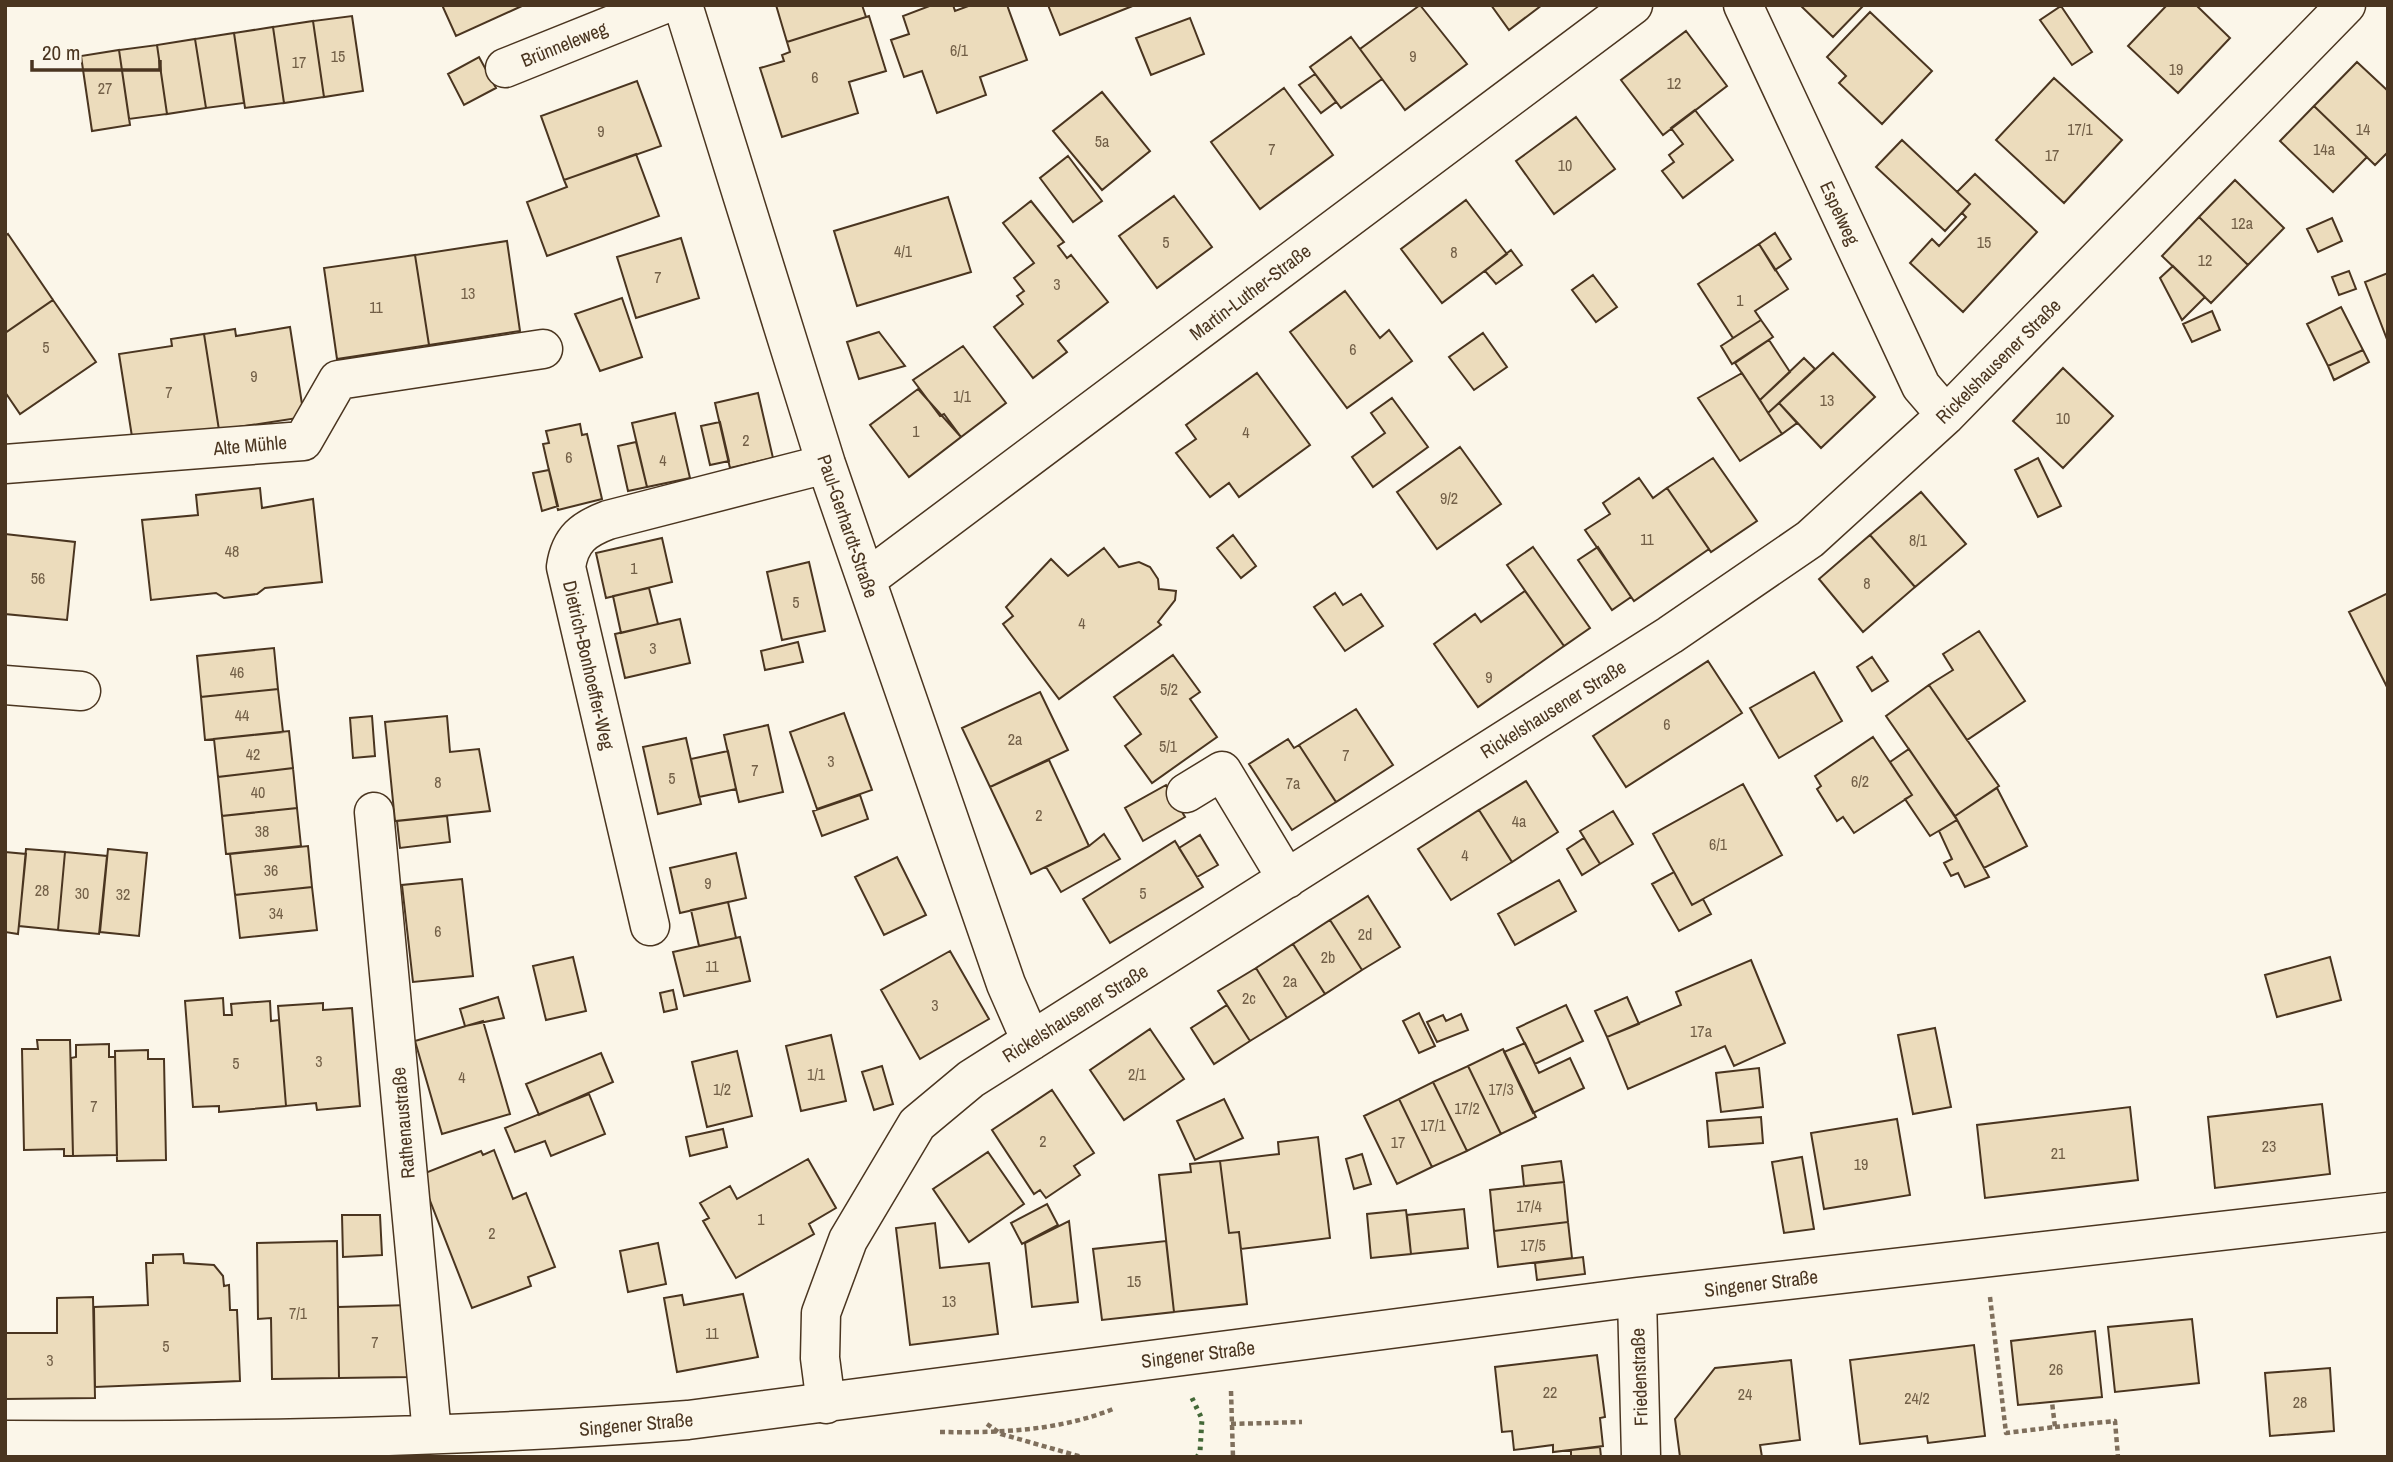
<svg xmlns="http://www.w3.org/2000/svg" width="2393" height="1462" font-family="'Archivo Narrow',sans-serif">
<rect width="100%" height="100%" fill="#fbf6e9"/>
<path fill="#ecdcbc" stroke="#4a3520" stroke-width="2" d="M442,5H524L456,36Z
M776,5H862L866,17L787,42Z
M932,5H953L955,11L971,5H1007L1027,60L980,77L986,95L937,113L922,71L904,77L891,40L909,34L903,16Z
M1048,5H1135L1060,35Z
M1420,5L1467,64L1405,110L1360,49Z
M1491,5H1542L1509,30Z
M1800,5H1864L1833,37Z
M2167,5H2196L2230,38L2178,93L2128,46Z
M2061,6L2092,52L2072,65L2040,20Z
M1870,12L1932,71L1882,124L1839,83L1846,76L1827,57Z
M352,16L363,91L324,97L313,21Z
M869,16L886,71L849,82L858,113L782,137L760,68L784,61L782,55L790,52L787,42Z
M1190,18L1204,54L1151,75L1136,38Z
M313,21L324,97L284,103L273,27Z
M273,27L284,103L245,108L234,33Z
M1686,31L1727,86L1663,135L1621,80Z
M234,33L244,103L206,108L195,39Z
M1351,37L1382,79L1341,108L1310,67Z
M195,39L206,108L167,114L157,45Z
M157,45L167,114L129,119L119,50Z
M119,50L130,125L92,131L81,56Z
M479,57L496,88L464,105L448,74Z
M2357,62L2388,91V152L2375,165L2314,106Z
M1315,74L1336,102L1321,113L1299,85Z
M2054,78L2122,140L2064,203L1996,140Z
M637,81L661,146L564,180L541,116Z
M1284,88L1333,155L1260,209L1211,142Z
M1102,92L1150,151L1102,190L1053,131Z
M2314,106L2367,157L2333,192L2280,141Z
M1695,110L1733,160L1683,198L1662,171L1674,162L1669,155L1683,144L1671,128Z
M1576,117L1615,169L1554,214L1516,161Z
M1902,140L1970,204L1945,231L1876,167Z
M636,154L659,216L547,256L527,202L567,187L564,180Z
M1068,156L1102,201L1073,222L1040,178Z
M1975,174L2037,232L1963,312L1910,263L1932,239L1939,246L1966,217L1962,213L1970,204L1957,192Z
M2235,180L2284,228L2248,265L2199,217Z
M1174,196L1212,247L1157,288L1119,236Z
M948,197L971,272L857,306L834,231Z
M1466,200L1507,254L1442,303L1401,249Z
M1031,201L1064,242L1058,246L1067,258L1071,255L1108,302L1058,341L1067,352L1033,378L994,327L1023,304L1017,296L1024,291L1014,278L1034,263L1003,223Z
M2199,217L2248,265L2211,303L2162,256Z
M2332,218L2342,241L2318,252L2307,229Z
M1775,233L1791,259L1775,270L1759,244Z
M8,234L53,300L5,333V236Z
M681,238L699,298L636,318L617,257Z
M507,241L520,331L429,345L415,255Z
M1759,244L1788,289L1755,311L1761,320L1733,338L1698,284Z
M1511,250L1522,265L1496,284L1485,271Z
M415,255L429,345L337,359L324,268Z
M2173,266L2205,297L2182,320L2160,278Z
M2349,271L2356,289L2339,295L2332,277Z
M2388,273V342L2365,282Z
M1593,275L1617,307L1596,322L1572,290Z
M1345,291L1380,338L1389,330L1412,361L1347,408L1290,332Z
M622,298L642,357L600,371L575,314Z
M53,300L96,362L20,414L5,392V333Z
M2341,307L2363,350L2328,366L2307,324Z
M2212,311L2220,330L2192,342L2183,324Z
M1761,320L1773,337L1732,364L1721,346Z
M290,327L304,417L219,430L204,334L235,329L236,336Z
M879,332L905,366L859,379L847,342Z
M1483,333L1507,367L1474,390L1449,357Z
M204,334L219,430L133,443L119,354L172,346L171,339Z
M1769,340L1790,372L1760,400L1735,363Z
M963,346L1006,403L961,437L944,414L940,416L913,380Z
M2363,350L2369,362L2334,380L2328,366Z
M1833,353L1875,397L1821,448L1779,403Z
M1804,358L1815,369L1768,413L1760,400Z
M2063,368L2113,416L2063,468L2013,421Z
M1257,373L1310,445L1239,497L1229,483L1210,497L1176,453L1196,439L1186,425Z
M1742,373L1782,434L1740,461L1698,398Z
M918,389L961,437L909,477L870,425Z
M758,393L773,458L730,468L715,403Z
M1392,398L1428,447L1373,487L1352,457L1385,433L1371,413Z
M1779,403L1797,423L1782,434L1768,413Z
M675,413L690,478L647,487L632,423Z
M720,422L729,461L710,465L701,426Z
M580,424L582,435L587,434L602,499L558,510L543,444L549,443L546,431Z
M636,442L647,487L628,491L618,446Z
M1460,447L1501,504L1437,549L1397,492Z
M1713,458L1757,521L1711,552L1667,488Z
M2038,458L2061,506L2038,517L2015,470Z
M549,470L558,506L542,511L533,473Z
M1639,478L1653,498L1667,488L1709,549L1634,601L1585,530L1610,514L1603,503Z
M260,488L262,508L313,499L322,582L265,588L257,594L224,598L216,593L151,600L142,520L198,515L196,495Z
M1921,492L1966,544L1915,587L1870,535Z
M5,534L75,542L67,620L5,614Z
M1233,535L1256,566L1241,578L1217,548Z
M1870,535L1915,587L1863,632L1819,579Z
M662,538L672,582L606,598L596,553Z
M1533,547L1590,628L1564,646L1507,565Z
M1598,547L1631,597L1612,610L1578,560Z
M1104,548L1119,567L1139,562L1150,567L1158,579L1159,589L1176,591L1175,600L1158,622L1161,625L1059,699L1003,624L1013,616L1006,607L1051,559L1068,576Z
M809,562L825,631L782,640L767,572Z
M649,588L658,624L621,633L613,596Z
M1525,591L1564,646L1478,707L1434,644L1475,614L1481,622Z
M1335,593L1343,605L1361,594L1383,626L1345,651L1314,607Z
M2388,593V689L2349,612Z
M680,619L690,663L625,678L615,634Z
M1979,631L2025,701L1967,740L1929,685L1953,670L1943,654Z
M798,642L803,662L765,670L761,651Z
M274,648L278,689L201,697L197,656Z
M1173,655L1200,692L1190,699L1217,737L1152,783L1125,746L1141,734L1114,697Z
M1872,657L1888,681L1872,691L1857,667Z
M1708,661L1742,713L1626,787L1593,736Z
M1814,672L1842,721L1779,758L1750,708Z
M1929,685L1999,786L1955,816L1886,716Z
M278,689L283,732L205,740L201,697Z
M1040,692L1068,750L990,787L962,728Z
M1356,709L1393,765L1336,802L1299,745Z
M844,713L872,790L817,809L790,732Z
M372,716L375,756L353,758L350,718Z
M447,716L450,752L479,749L490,811L395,821L385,722Z
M768,725L783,792L739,802L724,735Z
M289,731L293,768L218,777L214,739Z
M1873,737L1912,795L1854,833L1843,817L1837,821L1817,789L1821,786L1815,776Z
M686,738L701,804L658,814L643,747Z
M1288,739L1294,748L1299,745L1336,802L1292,830L1249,764Z
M1909,749L1957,820L1930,836L1905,799L1912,795L1890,762Z
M728,751L736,789L699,797L691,759Z
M1049,760L1089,846L1031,874L990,787Z
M293,768L297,808L222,816L218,777Z
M1526,781L1558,832L1512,862L1479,810Z
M1743,784L1782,855L1692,905L1653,834Z
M1166,785L1185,817L1143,841L1125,808Z
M1997,788L2027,846L1984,868L1955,816Z
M860,795L868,819L822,836L813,811Z
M297,808L301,846L226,854L222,816Z
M1479,810L1512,862L1451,900L1418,849Z
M1613,811L1633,844L1600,864L1580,831Z
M447,816L450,842L400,848L397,821Z
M1957,820L1989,877L1965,887L1958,873L1951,876L1944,863L1952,859L1939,831Z
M1104,834L1120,859L1061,892L1046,867L1089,846Z
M1200,835L1218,865L1197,877L1179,848Z
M1584,838L1600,864L1582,875L1567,849Z
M1175,841L1203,887L1110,943L1083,899Z
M308,846L312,887L235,895L230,854Z
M26,849L65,852L58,930L19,926Z
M108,849L147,853L139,936L100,932Z
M5,852L26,854L18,934L5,932Z
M65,852L107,856L99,934L58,930Z
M736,853L746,898L680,913L670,868Z
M897,857L926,915L884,935L855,877Z
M1674,872L1692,905L1703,899L1711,914L1679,931L1652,884Z
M462,879L473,976L413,982L402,885Z
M1559,880L1576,911L1515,945L1498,914Z
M312,887L317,930L240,938L235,895Z
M1368,896L1400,947L1362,970L1330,920Z
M728,902L736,938L699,946L691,910Z
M1330,920L1362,970L1325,994L1293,944Z
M740,937L750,981L684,996L673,952Z
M1293,944L1325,994L1287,1018L1256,968Z
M950,951L989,1019L920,1059L881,990Z
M573,957L586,1011L546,1020L533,966Z
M2330,957L2341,1000L2277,1017L2265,975Z
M1751,960L1785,1043L1734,1066L1725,1046L1628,1089L1607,1037L1681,1005L1676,992Z
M1256,968L1287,1018L1250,1041L1218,991Z
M673,990L677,1009L664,1012L660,993Z
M498,997L504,1018L465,1026L460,1009Z
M1627,997L1639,1024L1607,1037L1595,1011Z
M223,998L224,1015H232L231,1004L270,1001L271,1021L279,1020L286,1106L219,1112V1106L193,1107L185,1001Z
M323,1003V1010L352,1008L360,1106L317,1110L316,1103L286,1106L278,1006Z
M1227,1005L1250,1041L1214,1064L1191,1028Z
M1566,1005L1583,1041L1535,1064L1517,1028Z
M1419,1013L1435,1046L1419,1053L1403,1021Z
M1461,1014L1468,1030L1437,1042L1427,1022L1443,1015L1446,1021Z
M483,1021L510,1114L442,1134L415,1041Z
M1935,1028L1951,1107L1913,1114L1898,1035Z
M1150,1029L1184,1079L1124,1120L1090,1070Z
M831,1035L846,1101L801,1111L786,1046Z
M37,1040H70L73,1156H64V1149L24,1150L22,1049H38Z
M1525,1043L1539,1073L1570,1058L1584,1088L1533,1113L1504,1052Z
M109,1044V1057H115L117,1155L73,1156L71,1058L76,1057V1045Z
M1503,1049L1536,1117L1501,1134L1468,1066Z
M148,1050V1059H164L166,1160L117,1161L115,1051Z
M737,1051L752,1116L707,1127L692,1062Z
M601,1053L613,1082L539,1115L526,1084Z
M882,1066L893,1104L874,1110L862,1072Z
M1468,1066L1501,1134L1467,1151L1433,1082Z
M1759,1068L1763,1107L1721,1112L1716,1073Z
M1433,1082L1467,1151L1432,1167L1399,1099Z
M1052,1090L1094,1153L1074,1166L1080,1175L1046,1198L1040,1190L1034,1194L992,1130Z
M589,1094L605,1134L551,1156L545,1141L515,1152L505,1128Z
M1224,1099L1243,1138L1195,1160L1177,1121Z
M1399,1099L1432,1167L1397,1184L1364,1116Z
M2322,1104L2330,1174L2215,1188L2208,1117Z
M2130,1107L2138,1180L1985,1198L1977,1125Z
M1761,1117L1763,1143L1709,1147L1707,1121Z
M1897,1119L1910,1195L1824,1209L1811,1133Z
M723,1129L727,1147L690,1156L686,1137Z
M1318,1137L1330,1238L1241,1249L1239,1232L1229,1233L1220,1161L1279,1154L1278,1142Z
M494,1150L513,1199L526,1193L555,1267L528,1277L531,1286L472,1308L420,1175L481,1151L483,1155Z
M988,1152L1024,1204L969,1242L933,1189Z
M1362,1154L1371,1184L1354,1189L1346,1159Z
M1802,1157L1814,1229L1784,1233L1772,1162Z
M808,1159L836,1208L809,1224L814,1234L736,1278L703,1221L709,1218L700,1203L730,1186L737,1199Z
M1220,1161L1229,1233L1239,1232L1247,1304L1174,1312L1159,1175L1191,1172L1190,1164Z
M1561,1161L1564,1182L1524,1186L1522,1166Z
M1564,1182L1568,1222L1494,1231L1490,1190Z
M1047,1204L1058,1225L1022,1244L1011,1223Z
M1464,1209L1468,1248L1411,1254L1407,1215Z
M1406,1210L1411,1254L1371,1258L1367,1214Z
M342,1215H380L382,1255L343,1257Z
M1069,1221L1078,1302L1032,1307L1025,1243Z
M1568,1222L1572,1258L1498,1267L1494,1231Z
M935,1223L940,1268L989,1263L998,1334L910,1345L896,1228Z
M337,1241L339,1378L272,1379L271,1318L258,1319L257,1243Z
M1166,1241L1174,1312L1102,1320L1093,1249Z
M658,1243L666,1284L628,1292L620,1251Z
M183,1254L184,1263L214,1265L223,1276L224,1286L229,1285L230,1310H237L240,1381L95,1387L94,1307L148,1305L146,1263H153V1255Z
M1583,1257L1585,1274L1537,1280L1535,1263Z
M743,1294L758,1357L677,1372L664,1298L682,1295L684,1305Z
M93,1297L95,1398L5,1399V1333H57V1298Z
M410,1305L412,1377L339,1378L338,1307Z
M2192,1319L2199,1383L2115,1392L2108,1327Z
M2095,1331L2102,1397L2018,1405L2011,1341Z
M1974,1345L1985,1436L1928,1443L1927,1436L1860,1444L1850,1360Z
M1597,1355L1605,1417L1600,1418L1603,1446L1553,1452V1445L1514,1450L1512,1431L1502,1432L1495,1367Z
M1791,1360L1800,1440L1760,1445L1762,1457H1770H1680L1675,1419L1715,1368Z
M2330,1368L2334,1431L2270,1436L2265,1373Z
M1600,1447L1601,1457H1571V1450Z"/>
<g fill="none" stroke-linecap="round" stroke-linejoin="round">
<defs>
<path id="minor" d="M683,5L826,464L1006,984L1031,1041
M1743,5L1921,386L1946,415
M505,68L662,5
M5,464L303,441L338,380L543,349
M867,579L1633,5
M5,685L81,691
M1186,793L1222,771L1287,879
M374,812L432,1434
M650,926L566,567C570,539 584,529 608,520L826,464
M1637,1297L1641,1457
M826,1404L820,1358L821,1313L848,1240L917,1124L971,1079L1670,635L1810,539L1946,415L2346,5
M5,1440C233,1441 461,1438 688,1420L1637,1297L2388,1212"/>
</defs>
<use href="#minor" stroke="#4a3520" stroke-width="41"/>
<path stroke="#7f6f5c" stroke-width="4.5" stroke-dasharray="5 3.5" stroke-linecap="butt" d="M1990,1297L2006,1433L2055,1427L2052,1402
M1231,1391L1233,1457
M987,1424L1001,1434L1082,1457
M1231,1424L1302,1422
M2055,1427L2115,1421L2118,1457
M940,1432C999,1433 1058,1431 1113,1409"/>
<use href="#minor" stroke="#fbf6e9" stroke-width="38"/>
<path stroke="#436837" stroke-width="5" stroke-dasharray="3.5 5" stroke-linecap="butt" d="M1192,1398L1202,1419L1200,1452L1197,1457"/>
</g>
<g text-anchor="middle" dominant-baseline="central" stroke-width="5" stroke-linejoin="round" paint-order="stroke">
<g font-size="16" fill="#725f47">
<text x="959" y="50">6/1</text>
<text x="338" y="56">15</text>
<text x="1413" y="56">9</text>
<text x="299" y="62">17</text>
<text x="2176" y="69">19</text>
<text x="815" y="77">6</text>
<text x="1674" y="83">12</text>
<text x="105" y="88">27</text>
<text x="2080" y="129">17/1</text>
<text x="2363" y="129">14</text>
<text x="601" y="131">9</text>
<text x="1102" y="141">5a</text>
<text x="1272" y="149">7</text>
<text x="2324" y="149">14a</text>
<text x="2052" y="155">17</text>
<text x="1565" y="165">10</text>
<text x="2242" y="223">12a</text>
<text x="1166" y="242">5</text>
<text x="1984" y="242">15</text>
<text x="903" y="251">4/1</text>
<text x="1454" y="252">8</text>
<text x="2205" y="260">12</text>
<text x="658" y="277">7</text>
<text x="1057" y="284">3</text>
<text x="468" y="293">13</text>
<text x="1740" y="300">1</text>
<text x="376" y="307">11</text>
<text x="46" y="347">5</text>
<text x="1353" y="349">6</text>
<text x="254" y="376">9</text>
<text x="169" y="392">7</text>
<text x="962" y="396">1/1</text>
<text x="1827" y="400">13</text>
<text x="2063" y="418">10</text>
<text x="916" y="431">1</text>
<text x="1246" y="432">4</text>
<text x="746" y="440">2</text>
<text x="569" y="457">6</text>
<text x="663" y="460">4</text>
<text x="1449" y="498">9/2</text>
<text x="1647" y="539">11</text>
<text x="1918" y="540">8/1</text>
<text x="232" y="551">48</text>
<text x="634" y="568">1</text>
<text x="38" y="578">56</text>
<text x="1867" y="583">8</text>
<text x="796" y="602">5</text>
<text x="1082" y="623">4</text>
<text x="653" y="648">3</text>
<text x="237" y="672">46</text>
<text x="1489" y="677">9</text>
<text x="1169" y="689">5/2</text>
<text x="242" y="715">44</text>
<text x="1667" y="724">6</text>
<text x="1015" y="739">2a</text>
<text x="1168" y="746">5/1</text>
<text x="253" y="754">42</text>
<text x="1346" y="755">7</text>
<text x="831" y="761">3</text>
<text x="755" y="770">7</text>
<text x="672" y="778">5</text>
<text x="1860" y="781">6/2</text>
<text x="438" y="782">8</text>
<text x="1293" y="783">7a</text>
<text x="258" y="792">40</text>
<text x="1039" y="815">2</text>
<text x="1519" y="821">4a</text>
<text x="262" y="831">38</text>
<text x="1718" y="844">6/1</text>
<text x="1465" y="855">4</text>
<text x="271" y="870">36</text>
<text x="708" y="883">9</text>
<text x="42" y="890">28</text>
<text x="82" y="893">30</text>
<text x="1143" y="893">5</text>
<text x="123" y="894">32</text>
<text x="276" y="913">34</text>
<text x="438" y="931">6</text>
<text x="1365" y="934">2d</text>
<text x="1328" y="957">2b</text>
<text x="712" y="966">11</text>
<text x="1290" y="981">2a</text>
<text x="1249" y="998">2c</text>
<text x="935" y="1005">3</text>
<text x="1701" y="1031">17a</text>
<text x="319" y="1061">3</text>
<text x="236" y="1063">5</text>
<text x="816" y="1074">1/1</text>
<text x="1137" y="1074">2/1</text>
<text x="462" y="1077">4</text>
<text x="722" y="1089">1/2</text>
<text x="1501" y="1089">17/3</text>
<text x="94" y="1106">7</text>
<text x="1467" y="1108">17/2</text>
<text x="1433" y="1125">17/1</text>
<text x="1043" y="1141">2</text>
<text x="1398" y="1142">17</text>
<text x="2269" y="1146">23</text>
<text x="2058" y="1153">21</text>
<text x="1861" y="1164">19</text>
<text x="1529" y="1206">17/4</text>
<text x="761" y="1219">1</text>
<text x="492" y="1233">2</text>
<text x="1533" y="1245">17/5</text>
<text x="1134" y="1281">15</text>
<text x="949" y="1301">13</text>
<text x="298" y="1313">7/1</text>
<text x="712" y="1333">11</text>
<text x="375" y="1342">7</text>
<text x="166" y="1346">5</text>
<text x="50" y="1360">3</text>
<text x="2056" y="1369">26</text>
<text x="1550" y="1392">22</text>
<text x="1745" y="1394">24</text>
<text x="1917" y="1398">24/2</text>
<text x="2300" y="1402">28</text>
</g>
<g font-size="19" fill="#4a3520" stroke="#fbf6e9">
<text transform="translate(564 44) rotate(-22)">Brünneleweg</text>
<text transform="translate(1840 213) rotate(65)">Espelweg</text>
<text transform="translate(1250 292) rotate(-37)">Martin-Luther-Straße</text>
<text transform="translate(1998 361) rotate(-45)">Rickelshausener Straße</text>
<text transform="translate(250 445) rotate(-5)">Alte Mühle</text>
<text transform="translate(848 526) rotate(71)">Paul-Gerhardt-Straße</text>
<text transform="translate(589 665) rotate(77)">Dietrich-Bonhoeffer-Weg</text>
<text transform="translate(1553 709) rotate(-32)">Rickelshausener Straße</text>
<text transform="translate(1075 1013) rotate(-32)">Rickelshausener Straße</text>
<text transform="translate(403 1123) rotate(-95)">Rathenaustraße</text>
<text transform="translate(1761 1283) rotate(-7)">Singener Straße</text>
<text transform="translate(1198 1354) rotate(-7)">Singener Straße</text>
<text transform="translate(1639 1377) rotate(-92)">Friedenstraße</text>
<text transform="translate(636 1424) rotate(-5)">Singener Straße</text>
</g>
</g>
<rect width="2393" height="1462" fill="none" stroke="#4a3520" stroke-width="14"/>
<path d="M32 60v10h128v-10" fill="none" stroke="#4a3520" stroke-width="3.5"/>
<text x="42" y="60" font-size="21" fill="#4a3520" stroke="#fbf6e9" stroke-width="5" paint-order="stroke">20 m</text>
</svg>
